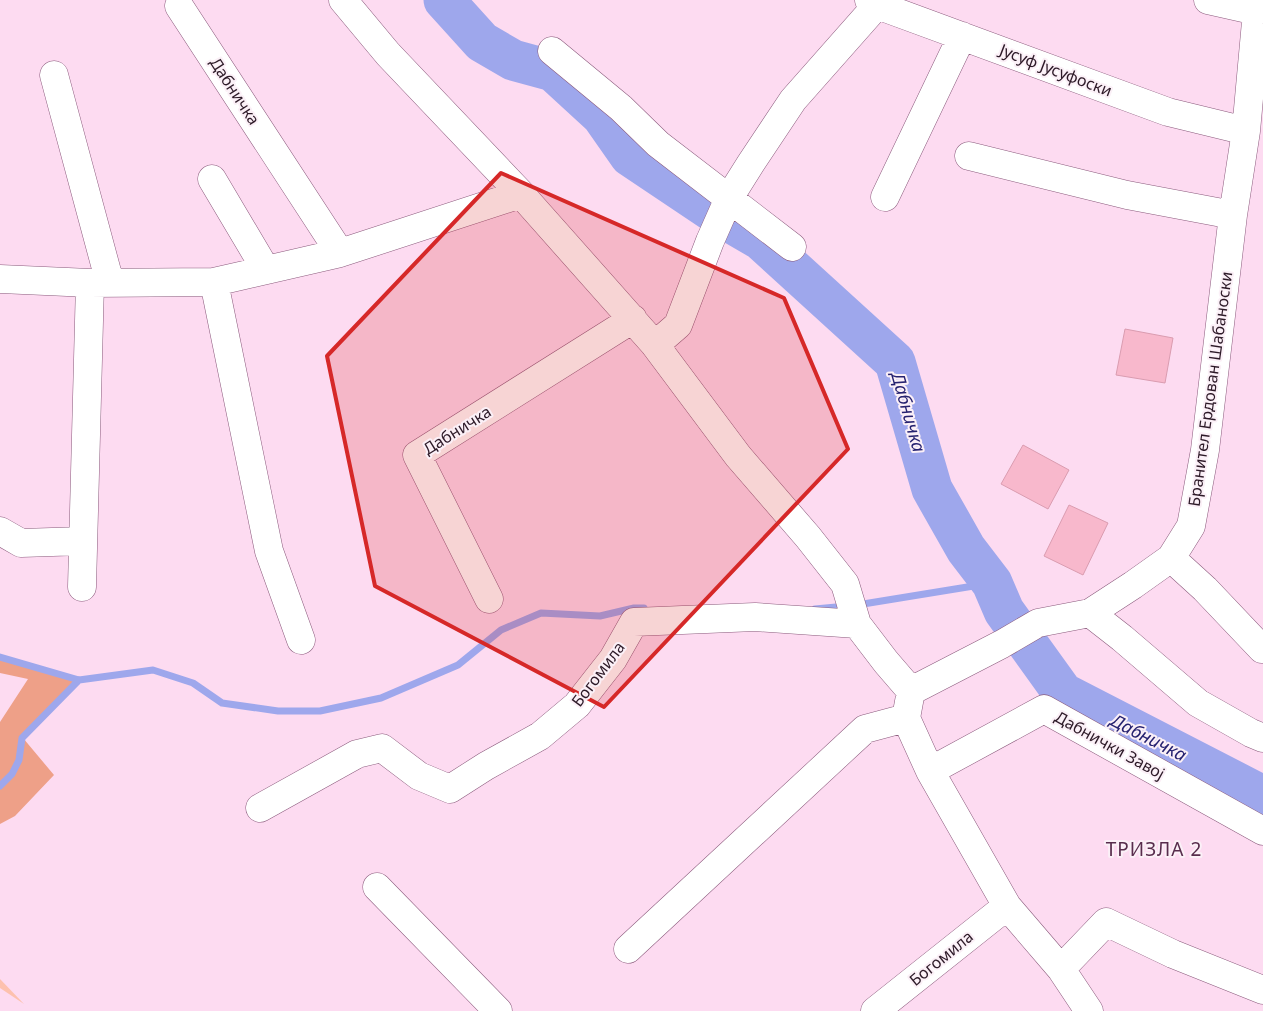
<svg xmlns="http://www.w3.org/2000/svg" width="1263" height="1011" font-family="'Noto Sans',sans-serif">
<rect width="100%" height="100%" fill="#fddbf1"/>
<path fill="#fdc1ae" d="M0,979L24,1004L0,988Z"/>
<path fill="#eea088" d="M0,657L79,680L23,738L54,775L15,816L0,824V722L28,679L0,673Z"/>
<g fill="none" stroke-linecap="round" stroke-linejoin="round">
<path stroke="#9ea7ec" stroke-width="7" d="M857,605L992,583
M815,609L847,606
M0,657L79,680L153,670L193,683L222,703L278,711H320L381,698L458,665L501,630L541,613L600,616L634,608H644
M0,786L12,774L19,760L22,738L79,680"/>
<path stroke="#9ea7ec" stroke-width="41" d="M444,0L482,42L513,60L553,71L602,116L630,156L718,215L761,240L895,362L932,489L966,549L992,583L1004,611L1063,693L1263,796"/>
</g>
<path fill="#f8b8cc" stroke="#da9cb0" d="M1125,329L1173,338L1165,383L1116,375Z
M1023,445L1069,470L1048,509L1001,484Z
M1069,505L1108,523L1083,575L1044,556Z"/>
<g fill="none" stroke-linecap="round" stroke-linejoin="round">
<defs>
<path id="minor" d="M343,0L388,54L521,194L655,345L738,456L808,537L845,584L857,624L886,662L911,691
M869,0L877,5L1168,112L1246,131
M1208,0L1257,11
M179,6L340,253
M552,51L621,108L658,144L792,247
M54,75L110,283
M969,156L1127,195L1233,215
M212,179L266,270
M885,197L962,36
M0,279L90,283L214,282L340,253L521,194
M214,282L269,551L301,640
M655,345L678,325L710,241L729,198L751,163L793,100L877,5
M0,531L21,543L83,541
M1171,558L1205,589L1262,649
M82,587L90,283
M489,599L417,455L633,319
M1090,613L1122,638L1198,703L1251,733L1263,738
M911,691L1002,644L1038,623L1090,613L1133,585L1171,558L1191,526L1205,450L1233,215L1246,131L1258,0
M911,691L906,718L930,771L1007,906L1061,969L1089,1011
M930,771L1044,709L1263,831
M260,808L357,754L382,748L419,776L450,789L486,766L540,736L577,705L613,659L634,622L755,617L857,624
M377,887L498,1011
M628,949L865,729L906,718
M1061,969L1106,922L1173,954L1263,990
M875,1011L1007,906"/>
</defs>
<use href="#minor" stroke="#8b5b7d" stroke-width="29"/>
<use href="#minor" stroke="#fff" stroke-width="28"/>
</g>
<path fill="#d62828" fill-opacity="0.2" stroke="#d62828" stroke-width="4" stroke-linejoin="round" d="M501,173L784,298L848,449L604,707L375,586L327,356Z"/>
<g text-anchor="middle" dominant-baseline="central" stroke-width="4" stroke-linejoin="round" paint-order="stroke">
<g font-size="16" fill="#2d1a28" stroke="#fbf0f7">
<text transform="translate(1056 70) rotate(21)">Јусуф Јусуфоски</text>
<text transform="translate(235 91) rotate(57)">Дабничка</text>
<text transform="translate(1210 389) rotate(-82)">Бранител Ердован Шабаноски</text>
<text transform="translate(457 430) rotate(-32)">Дабничка</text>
<text transform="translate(598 674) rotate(-53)">Богомила</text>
<text transform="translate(1110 745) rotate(29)">Дабнички Завој</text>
<text transform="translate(941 958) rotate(-39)">Богомила</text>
</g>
<g font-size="18" font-style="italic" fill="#262270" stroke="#fbf0f7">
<text transform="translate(909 412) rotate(74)">Дабничка</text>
<text transform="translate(1149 737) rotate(27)">Дабничка</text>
</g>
<g font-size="19" letter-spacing="1" fill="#582d4d" stroke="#fbf0f7">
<text x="1154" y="849">ТРИЗЛА 2</text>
</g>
</g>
</svg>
